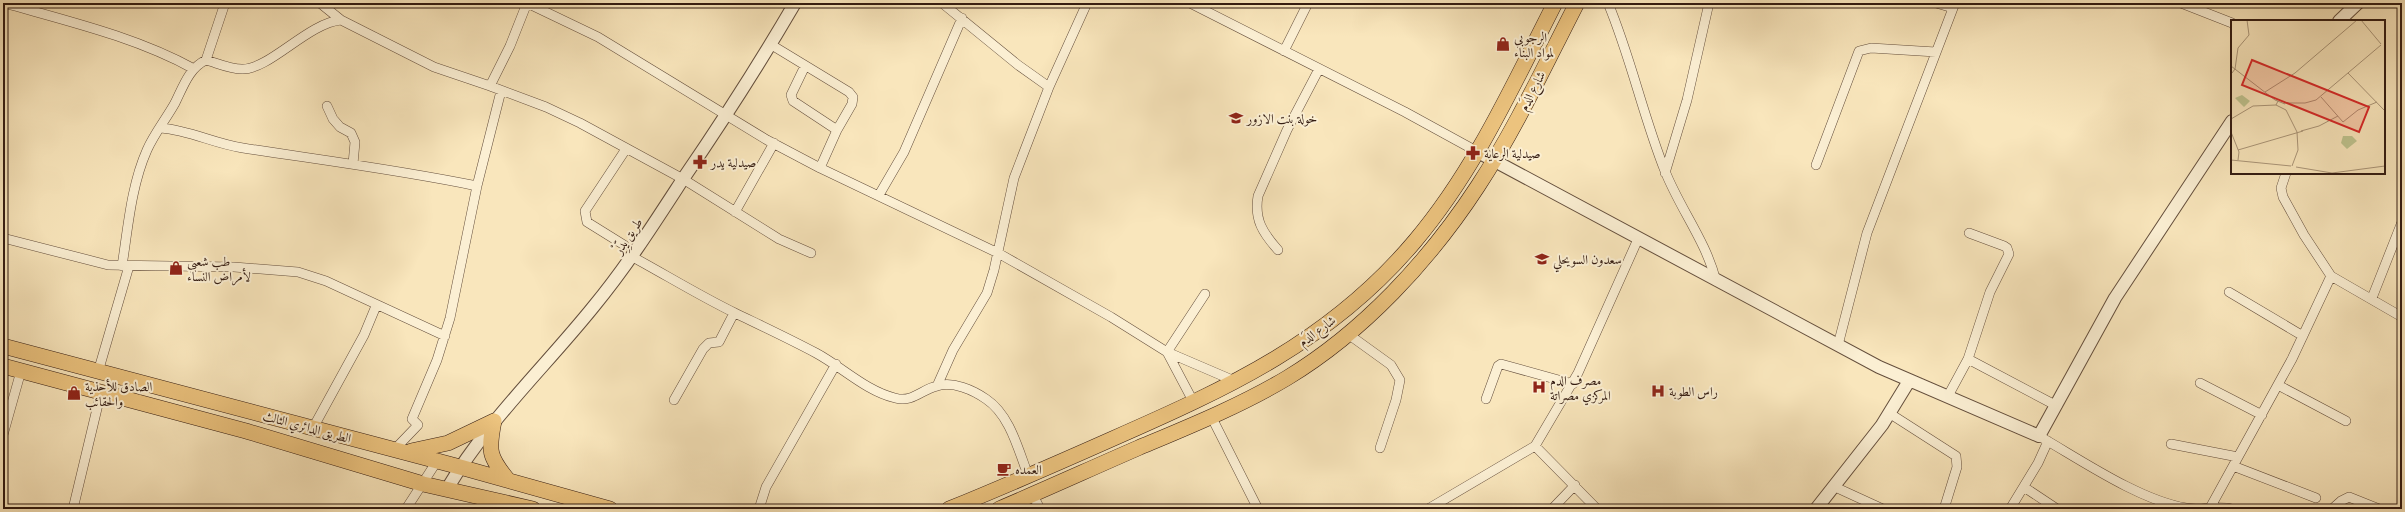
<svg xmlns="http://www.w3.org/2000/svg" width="2405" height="512" font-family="'Gentium Book Plus',Amiri,serif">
<rect width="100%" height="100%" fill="#f9e6bc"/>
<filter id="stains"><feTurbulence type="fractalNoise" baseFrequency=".005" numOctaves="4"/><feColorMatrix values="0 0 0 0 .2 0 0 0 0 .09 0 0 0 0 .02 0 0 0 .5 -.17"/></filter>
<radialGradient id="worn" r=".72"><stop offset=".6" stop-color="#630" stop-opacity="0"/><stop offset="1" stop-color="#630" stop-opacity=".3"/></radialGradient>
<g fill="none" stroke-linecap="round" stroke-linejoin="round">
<defs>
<path id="minor" d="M4,3C67,21 136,37 194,69
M225,3L206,60C217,63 230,69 242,69C269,70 308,23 341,20L434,67L490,86
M320,3L341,20
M527,3L598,37L767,140L820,168L998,253L1111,317L1167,352L1237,382
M527,3L510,46L490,86L546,107L580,123L683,179L779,239L811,253
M942,3L1018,65L1049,87
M1190,3L1405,112L1478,152
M1608,3C1631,58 1643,116 1665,171C1680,209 1706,241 1716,281
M1936,3L1953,8
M2181,3L2232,23
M770,44L849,92L853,97L852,104L837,130L820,168
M1284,51L1308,3
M805,66L791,95L793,101L837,130
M327,106L333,119L340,127L351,133L355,142L353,164
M161,128C189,130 215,144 243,148C321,160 400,170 477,186
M1816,165L1859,51L1871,48L1936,52
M1665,173L1687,100L1709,3
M2286,173L2281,188L2283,197L2304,235L2331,276L2402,317
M879,195L904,152L962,18
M735,212L774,143
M3,238L108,265L234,267L298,272L326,281L445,336
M624,245L587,222L585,211L626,149
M1278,250C1263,233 1254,220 1258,196L1287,130L1319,69
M631,256C666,275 700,296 735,313C762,326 790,339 816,353C842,367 866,391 895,398C913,403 922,389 937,386C953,381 973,390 986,399C1010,415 1018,449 1028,475
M122,266C128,228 131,186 147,150C154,134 166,119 175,103C183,87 189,68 206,60
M2229,292L2303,336
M2372,298L2402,222
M1348,334L1391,365L1400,380L1396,400L1380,448
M1838,345L1867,233L1955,3
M1167,352L1205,294
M1167,352L1194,403
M1968,359L2057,406
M98,372L129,266
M2200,383L2262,415
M2278,385L2346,421
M937,386L953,350L987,293L994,270L1014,178L1049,87L1087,3
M1948,396L1968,359L1990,292L2009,254L2007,248L2004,246L1969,233
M1486,399L1498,366L1501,364L1573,384
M674,400L703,349L709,343L719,342L734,313
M1889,413L1956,456L1957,467L1944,509
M1211,416L1258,509
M313,428L364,335L376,306
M3,435L21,371
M2039,436C2081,460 2139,500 2186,508C2201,511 2217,505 2232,509
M2171,444L2238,457
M1535,446L1597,509
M395,449L418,425L412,419L437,360L450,318L477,186L501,91
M2233,466L2316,498
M1835,487L1883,509
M2024,487L2057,509
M1033,495L1040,509
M2210,508L2292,359L2331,276
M73,509L101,392
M406,509L437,461
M759,509L766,487L836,364
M1428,509L1535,446L1578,373L1638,239
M1552,509L1575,485
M2010,509L2038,463L2048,441
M2332,509L2341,501L2349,497L2379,509"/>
<path id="tertiary" d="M2339,21L2358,3
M1478,152L1879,367L2039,436L2115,298L2232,121
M447,489C487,421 545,367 594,306C627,266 655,222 683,179C722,122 760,63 795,3
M1816,509L1882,425L1909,381"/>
<path id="primary" d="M3,346L460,467L610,509
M3,366L246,431L423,484L533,509
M494,421C488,451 489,457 508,480
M411,451L448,443L494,421
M949,509C1003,487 1058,463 1112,439C1228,388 1331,341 1415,241C1475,170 1513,85 1555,3
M999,509C1046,489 1092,468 1138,448C1188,427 1240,406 1287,378C1363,332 1429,261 1478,186C1516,128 1545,65 1577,3"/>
</defs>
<use href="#minor" stroke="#644e3c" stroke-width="10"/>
<use href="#tertiary" stroke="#644e3c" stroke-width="14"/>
<use href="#primary" stroke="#331b11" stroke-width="16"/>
<use href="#minor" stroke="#fbefd3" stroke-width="9"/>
<use href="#tertiary" stroke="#fbefd3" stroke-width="12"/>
<use href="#primary" stroke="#ecc37e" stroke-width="15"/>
</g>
<defs>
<symbol id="shop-bare" viewBox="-9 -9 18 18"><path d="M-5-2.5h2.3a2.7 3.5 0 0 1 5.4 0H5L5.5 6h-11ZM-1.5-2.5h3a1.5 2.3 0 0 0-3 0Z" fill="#8f2418" stroke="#fbefd3" stroke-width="2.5" paint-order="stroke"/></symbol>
<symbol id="school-bare" viewBox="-9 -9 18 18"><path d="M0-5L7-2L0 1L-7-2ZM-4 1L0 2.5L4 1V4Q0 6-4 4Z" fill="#8f2418" stroke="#fbefd3" stroke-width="2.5" paint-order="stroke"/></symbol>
<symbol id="pharmacy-bare" viewBox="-9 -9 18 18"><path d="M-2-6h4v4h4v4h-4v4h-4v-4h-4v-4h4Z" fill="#8f2418" stroke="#fbefd3" stroke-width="2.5" paint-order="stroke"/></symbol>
<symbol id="hospital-bare" viewBox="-9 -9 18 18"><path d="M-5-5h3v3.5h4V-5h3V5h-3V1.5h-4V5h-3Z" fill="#8f2418" stroke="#fbefd3" stroke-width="2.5" paint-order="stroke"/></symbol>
<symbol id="cafe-bare" viewBox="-9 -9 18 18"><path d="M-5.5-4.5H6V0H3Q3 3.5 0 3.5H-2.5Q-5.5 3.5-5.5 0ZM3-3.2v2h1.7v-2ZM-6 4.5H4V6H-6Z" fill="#8f2418" stroke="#fbefd3" stroke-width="2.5" paint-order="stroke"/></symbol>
</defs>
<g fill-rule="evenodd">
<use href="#shop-bare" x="1493" y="34" width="20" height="20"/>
<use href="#school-bare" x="1226" y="108" width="20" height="20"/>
<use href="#pharmacy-bare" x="1463" y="143" width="20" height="20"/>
<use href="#pharmacy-bare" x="690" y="152" width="20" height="20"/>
<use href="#school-bare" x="1532" y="249" width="20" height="20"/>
<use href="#shop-bare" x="166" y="258" width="20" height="20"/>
<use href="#hospital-bare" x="1529" y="377" width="20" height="20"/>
<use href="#hospital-bare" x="1648" y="381" width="20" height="20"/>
<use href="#shop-bare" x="64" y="383" width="20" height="20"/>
<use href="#cafe-bare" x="994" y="459" width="20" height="20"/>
</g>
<g text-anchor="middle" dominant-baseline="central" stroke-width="4" stroke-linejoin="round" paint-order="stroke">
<g font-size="13" fill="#331b11" stroke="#fbefd3" text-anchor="start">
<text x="1514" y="37">الرجوبي<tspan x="1514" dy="15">لمواد البناء</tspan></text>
<text x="1247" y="118">خولة بنت الازور</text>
<text x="1484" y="153">صيدلية الرعاية</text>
<text x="711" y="162">صيدلية يدر</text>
<text x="1553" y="259">سعدون السويحلي</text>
<text x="187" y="261">طب شعبي<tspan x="187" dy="15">لأمراض النساء</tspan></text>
<text x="1550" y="380">مصرف الدم<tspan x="1550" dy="15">المركزي مصراتة</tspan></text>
<text x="85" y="386">الصادق للأحذية<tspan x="85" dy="15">والحقائب</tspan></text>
<text x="1669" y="391">راس الطوبة</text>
<text x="1015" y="469">العمده</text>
</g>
<g font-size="13" fill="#331b11" stroke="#fbefd3">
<text transform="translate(1532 91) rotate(-63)">شارع الدَم</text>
<text transform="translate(628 236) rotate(-56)">طريق يِدِّرْ</text>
<text transform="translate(1317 331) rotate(-36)">شارع الدَم</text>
<text transform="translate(307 427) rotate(15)">الطريق الدائري الثالث</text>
</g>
</g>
<g transform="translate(2231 20)">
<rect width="154" height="154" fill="#f9e6bc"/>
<path d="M11,75L19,81L13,87L4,78ZM112,116H121L126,121L116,129L110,123Z" fill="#bfc48f"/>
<path fill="none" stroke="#aa9578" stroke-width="1" d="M130,0L150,24M0,46L44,80L54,84M1,53L4,49L7,28L18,15L16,0M117,53L154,91M34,72L64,53L126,0M90,77L112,102L127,90L146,82M47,81L45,85L55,90L66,112L67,130L61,146M53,83H74L85,80L150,25M0,99L22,86L45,85M70,111L88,106L107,96M0,112L8,132L7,140M7,130L72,111M0,140L60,146M65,147L101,153L154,146"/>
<path fill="#d62828" fill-opacity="0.15" stroke="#d62828" stroke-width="2" d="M21,40L138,87L128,112L11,65Z"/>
<rect width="154" height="154" fill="none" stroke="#331b11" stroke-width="2"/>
</g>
<rect width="2405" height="512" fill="none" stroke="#f9e6bc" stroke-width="16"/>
<rect x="4" y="4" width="2397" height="504" fill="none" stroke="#331b11" stroke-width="2"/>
<rect x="8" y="8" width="2389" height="496" fill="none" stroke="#331b11"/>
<rect width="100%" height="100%" filter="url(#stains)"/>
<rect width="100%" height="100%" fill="url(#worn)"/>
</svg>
